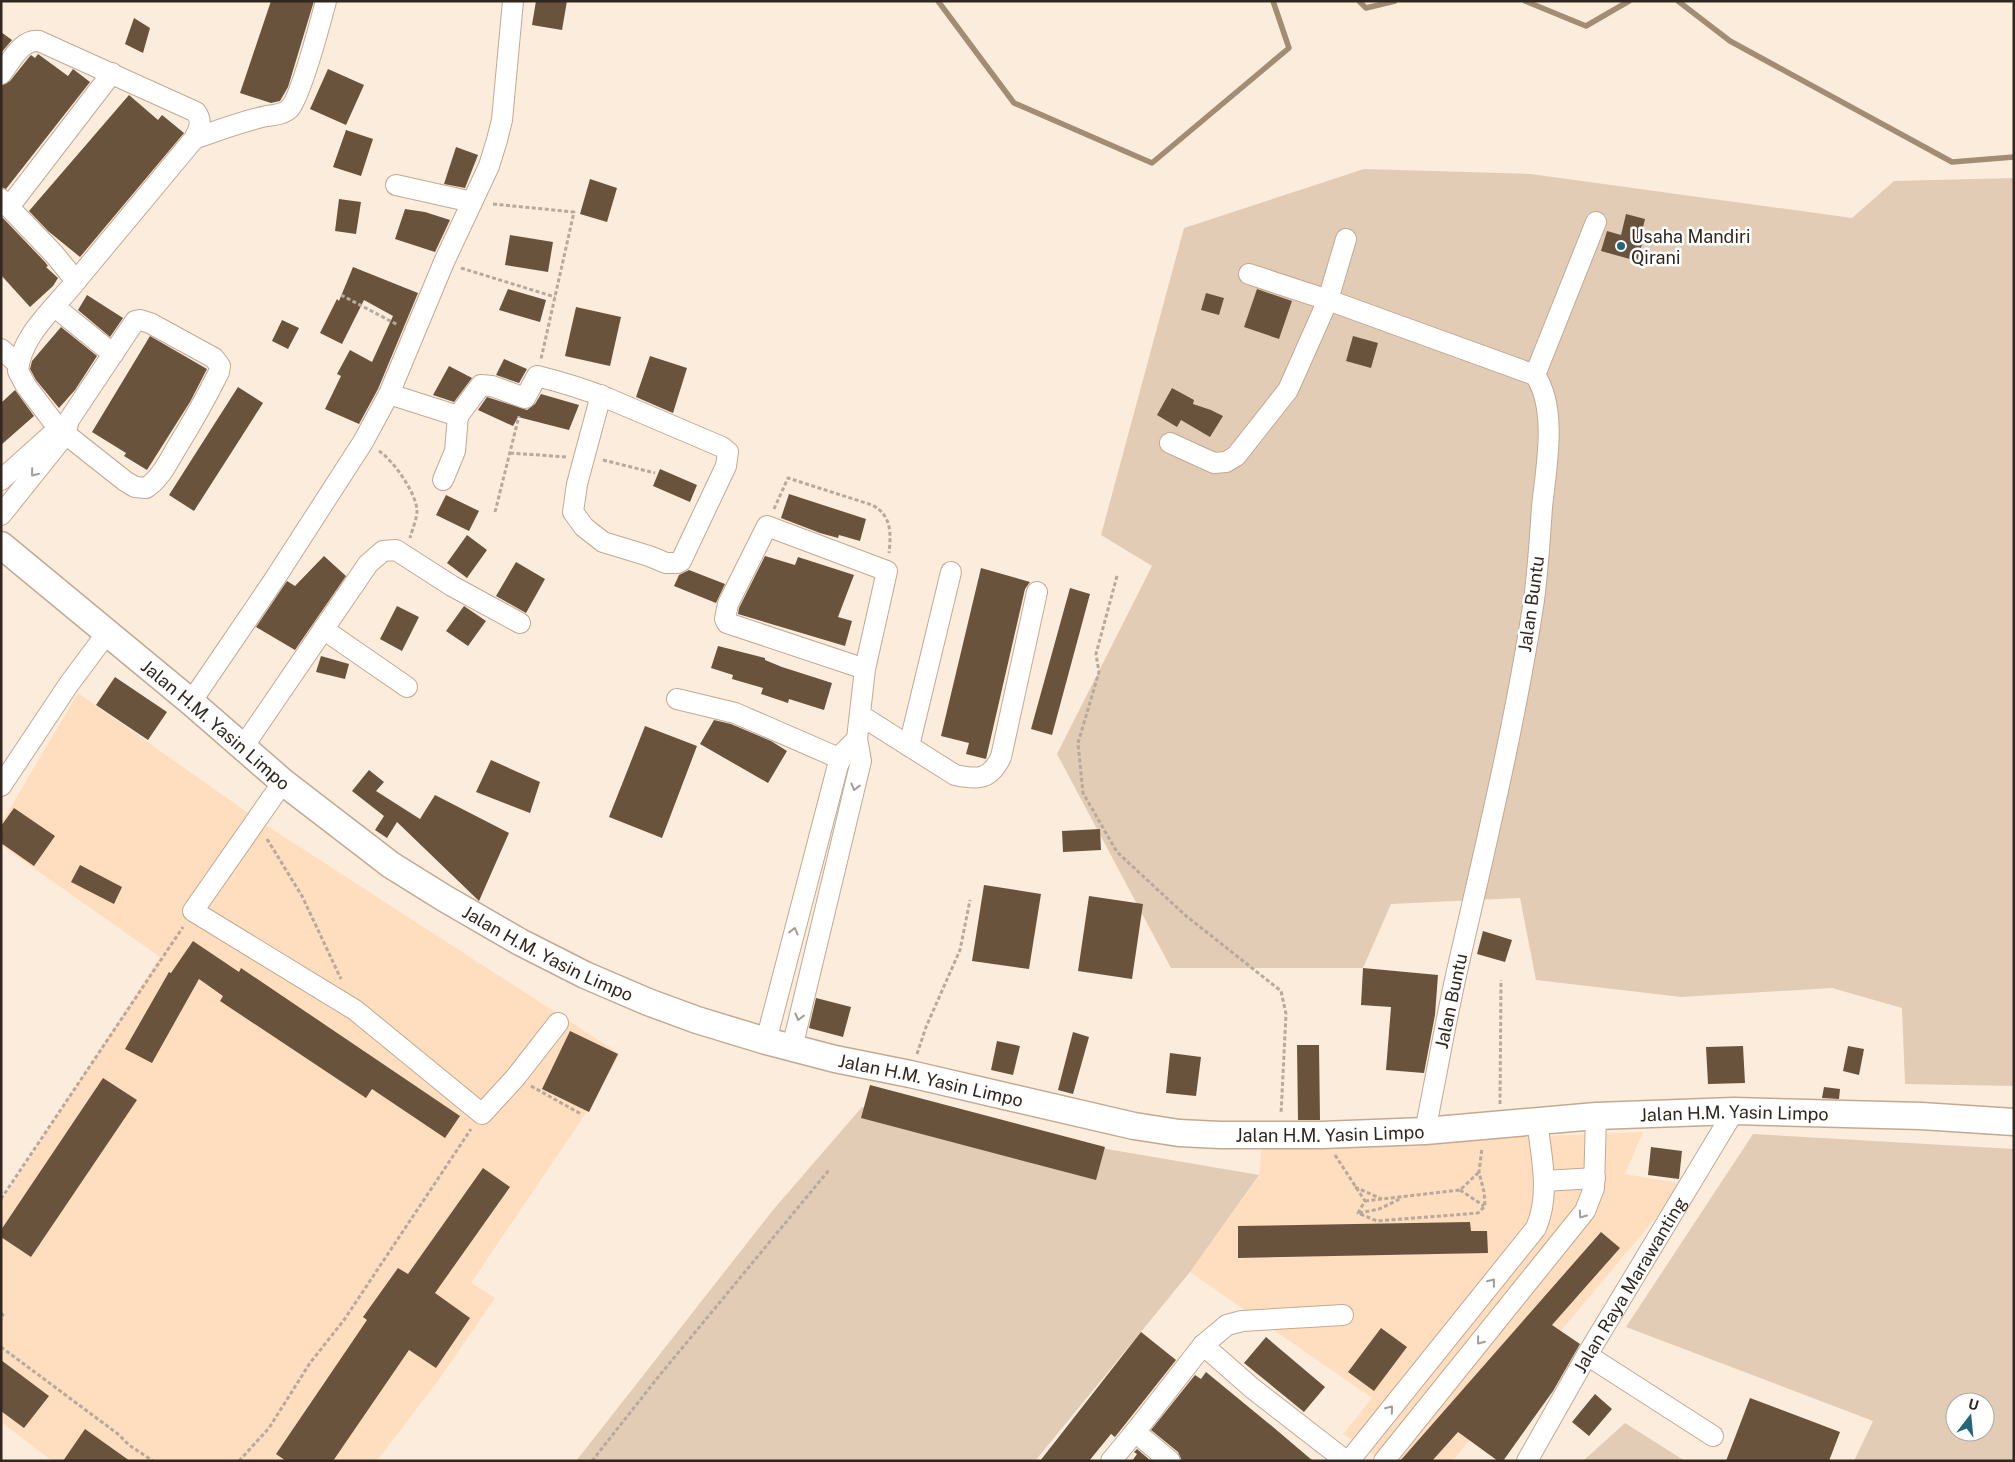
<svg xmlns="http://www.w3.org/2000/svg" width="2015" height="1462" font-family="'Public Sans',sans-serif">
<rect width="100%" height="100%" fill="#fcecdc"/>
<path fill="#fedebe" d="M78,693L258,820L620,1054L586,1113L471,1283L495,1298L440,1378L377,1461H52L1,1422V1203L160,957L1,845V824Z
M1643,1132L1625,1174L1684,1184L1452,1461H1383L1343,1434L1372,1398L1190,1272L1259,1176L1262,1147Z"/>
<path fill="#e3ccb5" fill-rule="evenodd" d="M1364,169L1531,174L1852,218L1894,181L2014,178V1086L1905,1084L1902,1008L1832,988L1681,997L1536,980L1520,898L1391,904L1363,968H1171L1057,754L1152,566L1101,535L1184,228Z
M862,1107L1259,1175L1190,1272L1035,1461H576L773,1210Z
M1753,1134L2014,1149V1461H1854L1873,1421L1626,1327ZM1955,1402H1985V1432H1955Z
M1625,1423L1685,1461H1583Z"/>
<g fill="none" stroke-linecap="round" stroke-linejoin="round">
<path stroke="#a38c74" stroke-width="5.5" d="M938,1L1014,103L1152,163L1289,48L1273,1
M1359,1L1366,8L1395,1
M1525,1L1586,26L1629,1
M1678,1L1730,41L1952,162L2014,157"/>
</g>
<path fill="#69533c" d="M271,1H314L288,87L280,101L271,103L240,93Z
M536,1H567L562,30L532,25Z
M134,18L150,28L143,53L125,44Z
M1,32L12,40L1,53Z
M38,54L68,76L73,69L90,82L6,189L1,187V86L10,81L30,56L31,55L35,58Z
M328,69L364,85L346,125L310,109Z
M129,95L158,120L162,115L184,133L80,257L48,231L29,211Z
M346,130L373,139L361,176L333,167Z
M456,147L478,155L465,188L444,184Z
M590,179L617,188L607,222L580,214Z
M339,199L361,202L356,234L335,231Z
M405,209L425,212L450,220L435,252L395,239Z
M1626,214L1645,219L1640,240L1643,241L1637,261L1601,251L1607,231L1621,235Z
M1,216L45,262L48,266L46,267L58,278L53,286L30,307L1,275Z
M510,235L553,242L548,272L505,265Z
M353,267L418,293L378,389L359,424L325,409L341,376L337,374L350,350L372,362L393,316L364,300L342,344L320,333L337,299L339,301Z
M508,289L546,300L540,322L499,310Z
M1257,289L1292,301L1279,339L1244,327Z
M1206,293L1224,298L1219,315L1201,310Z
M87,295L123,318L110,337L78,310Z
M576,307L621,317L610,366L565,356Z
M282,320L299,328L288,349L272,341Z
M61,327L97,356L75,390L59,408L36,380L30,369L32,361Z
M150,336L207,369L190,402L147,470L124,456L126,453L92,432Z
M1353,336L1378,343L1371,368L1346,361Z
M650,356L687,368L673,413L636,397Z
M504,359L527,369L519,383L496,375Z
M449,366L472,378L454,402L433,395Z
M238,387L263,403L194,511L169,495Z
M1172,388L1194,400L1193,404L1211,410L1223,416L1210,437L1181,420L1177,427L1157,415Z
M15,390L34,416L1,445V403Z
M541,394L579,405L569,430L518,417L513,426L478,410L487,397L527,410L535,404Z
M660,469L697,485L690,502L653,486Z
M789,494L866,519L860,541L839,535L838,538L820,533L781,518Z
M446,495L479,511L469,531L436,515Z
M467,535L487,550L467,578L447,563Z
M324,556L346,576L295,650L256,627L287,581L295,586Z
M765,556L795,565L798,557L854,575L838,617L852,621L845,646L738,614L739,608Z
M516,562L545,579L526,613L496,596Z
M981,568L1030,582L1025,589L986,759L966,754L969,743L941,736Z
M689,570L725,584L716,603L674,586L679,575Z
M1070,588L1090,594L1052,735L1031,729Z
M397,606L419,617L402,651L380,639Z
M464,606L486,621L468,646L446,631Z
M718,646L765,658V660L782,667L832,683L824,710L789,699L788,703L761,694L763,688L732,679L733,675L711,668Z
M321,656L349,664L345,679L316,672Z
M115,677L167,712L148,740L96,705Z
M714,720L731,724L771,741L787,751L768,783L700,744Z
M645,726L697,746L662,838L609,817Z
M491,760L540,782L530,813L476,792Z
M369,770L384,782L376,791L420,819L435,795L509,833L479,901L397,822L387,838L375,830L384,816L352,791Z
M14,808L55,836L34,866L1,843V826Z
M1100,829L1101,850L1063,852L1062,831Z
M80,865L122,887L114,904L71,882Z
M984,885L1041,894L1029,969L972,961Z
M1089,896L1143,904L1132,979L1078,971Z
M1483,931L1512,940L1505,962L1477,954Z
M193,941L239,972L241,968L460,1116L445,1138L372,1089L366,1098L220,1001L223,996L199,979L152,1063L125,1049L169,972L171,973Z
M1363,968L1438,975L1435,1015L1424,1073L1386,1070L1391,1007L1361,1005Z
M816,998L851,1007L843,1037L809,1028Z
M570,1031L618,1054L589,1112L542,1089Z
M1073,1032L1089,1037L1073,1094L1058,1090Z
M997,1041L1020,1046L1013,1075L991,1070Z
M1297,1045H1319L1320,1120H1298Z
M1743,1046L1745,1083L1708,1084L1706,1047Z
M1848,1046L1864,1049L1859,1075L1843,1071Z
M1170,1053L1201,1057L1196,1096L1166,1093Z
M103,1078L137,1100L31,1257L1,1237V1230Z
M870,1085L1105,1147L1096,1180L861,1118Z
M1824,1087L1840,1089L1839,1099L1822,1098Z
M1651,1147L1682,1151L1679,1179L1648,1175Z
M483,1168L510,1187L435,1293L470,1318L436,1368L409,1350L333,1461H286L276,1454L367,1320L363,1317L398,1268L408,1274Z
M1470,1222L1471,1231H1487L1488,1253L1238,1258V1226Z
M1601,1232L1620,1248L1552,1325L1580,1344L1553,1391L1503,1461H1498L1458,1432L1432,1461H1400Z
M1381,1328L1407,1347L1374,1391L1348,1372Z
M1141,1332L1176,1360L1115,1437L1111,1434L1089,1461H1040Z
M1266,1337L1325,1387L1304,1412L1244,1363Z
M1,1360L49,1396L24,1428L1,1411Z
M1206,1372L1273,1427L1313,1461H1182L1178,1452L1151,1430L1195,1375L1201,1379Z
M1595,1394L1612,1409L1589,1436L1572,1422Z
M1750,1398L1840,1432L1829,1461H1726Z
M85,1429L130,1461H63Z
M1137,1449L1151,1461H1132L1137,1454L1134,1452Z"/>
<g fill="none" stroke-linecap="round" stroke-linejoin="round">
<defs>
<g id="minor">
<path d="M1,74C11,62 21,39 39,41L196,112C203,122 199,129 194,139L76,281"/>
<path d="M194,139C219,130 242,121 267,116C274,115 284,114 289,109C300,100 321,20 326,1"/>
<path d="M396,185L472,202"/>
<path d="M1,199L54,254L76,281C55,308 21,335 18,371L26,386L58,428L125,481L135,487L146,488C161,478 168,462 177,447C192,423 206,398 219,372L220,366L214,358L150,323L140,320L135,321L69,420L65,435L1,515"/>
<path d="M9,207L112,73"/>
<path d="M1249,274L1328,300L1535,375C1558,409 1546,468 1542,507C1540,538 1538,569 1534,600C1515,725 1485,848 1457,971C1445,1024 1436,1078 1425,1131"/>
<path d="M55,307L113,354"/>
<path d="M1,349L18,364"/>
<path d="M1535,375L1596,222"/>
<path d="M389,394L458,416L455,451L443,480"/>
<path d="M458,416L481,385L492,386L525,398L537,376C561,382 584,389 607,398L722,447L728,452L726,466L681,561L678,563H666L649,556L603,542L584,527L573,512L577,484L601,395"/>
<path d="M1170,443L1214,463L1226,462L1236,456L1288,390L1328,300L1346,239"/>
<path d="M1,480L58,429"/>
<path d="M323,629L407,687"/>
<path d="M677,699L735,713L841,759"/>
<path d="M191,702L274,580L363,442L389,394L444,262L489,166L497,140L502,120L513,1"/>
<path d="M860,715L955,775C978,780 990,780 1001,757L1037,592"/>
<path d="M909,746L951,572"/>
<path d="M243,747L368,564L383,551L396,550L452,586L520,623"/>
<path d="M283,782L193,911L355,1010L482,1114L515,1078L558,1023"/>
<path d="M1,786L69,684L107,633"/>
<path d="M766,1041L838,765L844,752L857,739"/>
<path d="M792,1048L861,761L857,739L865,669L887,571L767,526L728,604L725,619L727,623L865,669"/>
<path d="M1544,1181L1595,1178"/>
<path d="M1203,1345L1227,1325L1242,1321L1343,1315"/>
<path d="M1587,1355L1713,1436"/>
<path d="M1135,1432L1170,1461"/>
<path d="M1111,1461L1135,1432L1203,1345L1252,1388L1346,1461"/>
<path d="M1349,1461L1536,1228C1551,1193 1541,1157 1537,1120"/>
<path d="M1384,1461L1585,1211L1594,1188L1596,1116"/>
<path id="s1" d="M1527,1461L1587,1355L1734,1111"/>
</g>
<g id="major">
<path id="s2" d="M1,545L191,702L283,782L391,865L444,898L520,942L585,975L648,1002L697,1020L766,1041L835,1059L910,1074L1134,1126L1179,1133L1220,1135H1322L1425,1131L1596,1116L1734,1111L1921,1116L2014,1122"/>
</g>
</defs>
<use href="#minor" stroke="#c3a991" stroke-width="22"/>
<use href="#major" stroke="#c3a991" stroke-width="29"/>
<path stroke="#b7a99c" stroke-width="3" stroke-dasharray="4 2.5" stroke-linecap="butt" d="M493,204L574,212L541,359
M461,268L555,297
M341,295L398,325
M379,451C393,460 417,494 417,511C417,519 412,530 410,538
M510,453L567,457
M603,460L655,473
M774,509L788,478L872,505C892,515 891,534 889,553
M495,512L519,416
M1117,576L1096,654L1099,672L1078,743L1083,793L1117,852L1185,915L1281,991L1286,1014L1281,1114
M267,839L302,896L341,979
M917,1054L926,1027L960,950L970,900
M531,1086L581,1114
M1500,1104L1501,980
M1335,1155L1365,1201L1358,1213L1377,1221L1478,1213L1485,1206L1484,1192L1479,1172L1482,1148
M1355,1187L1382,1199
M1460,1190L1484,1206
M1,1199L183,927
M1365,1201L1460,1190L1479,1172
M1359,1213L1379,1209L1402,1198
M1,1313L3,1315L1,1319
M1,1347L118,1434L129,1445L153,1461
M239,1461L269,1428L310,1363L344,1320L471,1129
M592,1461L659,1376L829,1170"/>
<use href="#minor" stroke="#fff" stroke-width="20"/>
<use href="#major" stroke="#fff" stroke-width="26"/>
</g>
<defs><path id="oneway-chevron" d="M-2-3.5L2.5 0L-2 3.5" fill="none" stroke-width="1.6" stroke-linecap="round" stroke-linejoin="round" transform="scale(1.25)"/></defs>
<g stroke="#a29e9a">
<use href="#oneway-chevron" transform="translate(34 473) rotate(129)"/>
<use href="#oneway-chevron" transform="translate(855 787) rotate(104)"/>
<use href="#oneway-chevron" transform="translate(794 931) rotate(-76)"/>
<use href="#oneway-chevron" transform="translate(799 1017) rotate(104)"/>
<use href="#oneway-chevron" transform="translate(1582 1215) rotate(125)"/>
<use href="#oneway-chevron" transform="translate(1492 1282) rotate(-51)"/>
<use href="#oneway-chevron" transform="translate(1480 1341) rotate(129)"/>
<use href="#oneway-chevron" transform="translate(1390 1409) rotate(-51)"/>
</g>
<circle fill="#226778" stroke="#fff" stroke-width="2" cx="1621" cy="246" r="5"/>
<g text-anchor="middle" dominant-baseline="central" stroke-width="5" stroke-linejoin="round" paint-order="stroke">
<g font-size="18" fill="#31271e" stroke="#fff" text-anchor="start">
<text x="1631" y="236">Usaha Mandiri<tspan x="1631" dy="21">Qirani</tspan></text>
</g>
<g font-size="18" fill="#31271e" stroke="#fff">
<text transform="translate(1531 604) rotate(-82)">Jalan Buntu</text>
<text stroke="none"><textPath href="#s2" startOffset="280">Jalan H.M. Yasin Limpo</textPath></text>
<text stroke="none"><textPath href="#s2" startOffset="685">Jalan H.M. Yasin Limpo</textPath></text>
<text transform="translate(1451 1001) rotate(-78)">Jalan Buntu</text>
<text stroke="none"><textPath href="#s2" startOffset="1090">Jalan H.M. Yasin Limpo</textPath></text>
<text stroke="none"><textPath href="#s2" startOffset="1900">Jalan H.M. Yasin Limpo</textPath></text>
<text stroke="none"><textPath href="#s2" startOffset="1495">Jalan H.M. Yasin Limpo</textPath></text>
<text stroke="none"><textPath href="#s1" startOffset="204">Jalan Raya Marawanting</textPath></text>
</g>
</g>
<rect width="2015" height="1462" fill="none" stroke="#31271e" stroke-width="5"/>
<g transform="translate(1970 1417) rotate(16)"><circle r="24" fill="#ffffff" stroke="#ada9a5"/>
<path d="M0-4L9 19L0 12L-9 19Z" fill="#226778"/>
<text y="-8" font-size="14" font-weight="bold" text-anchor="middle" fill="#31271e">U</text>
</g>
</svg>
